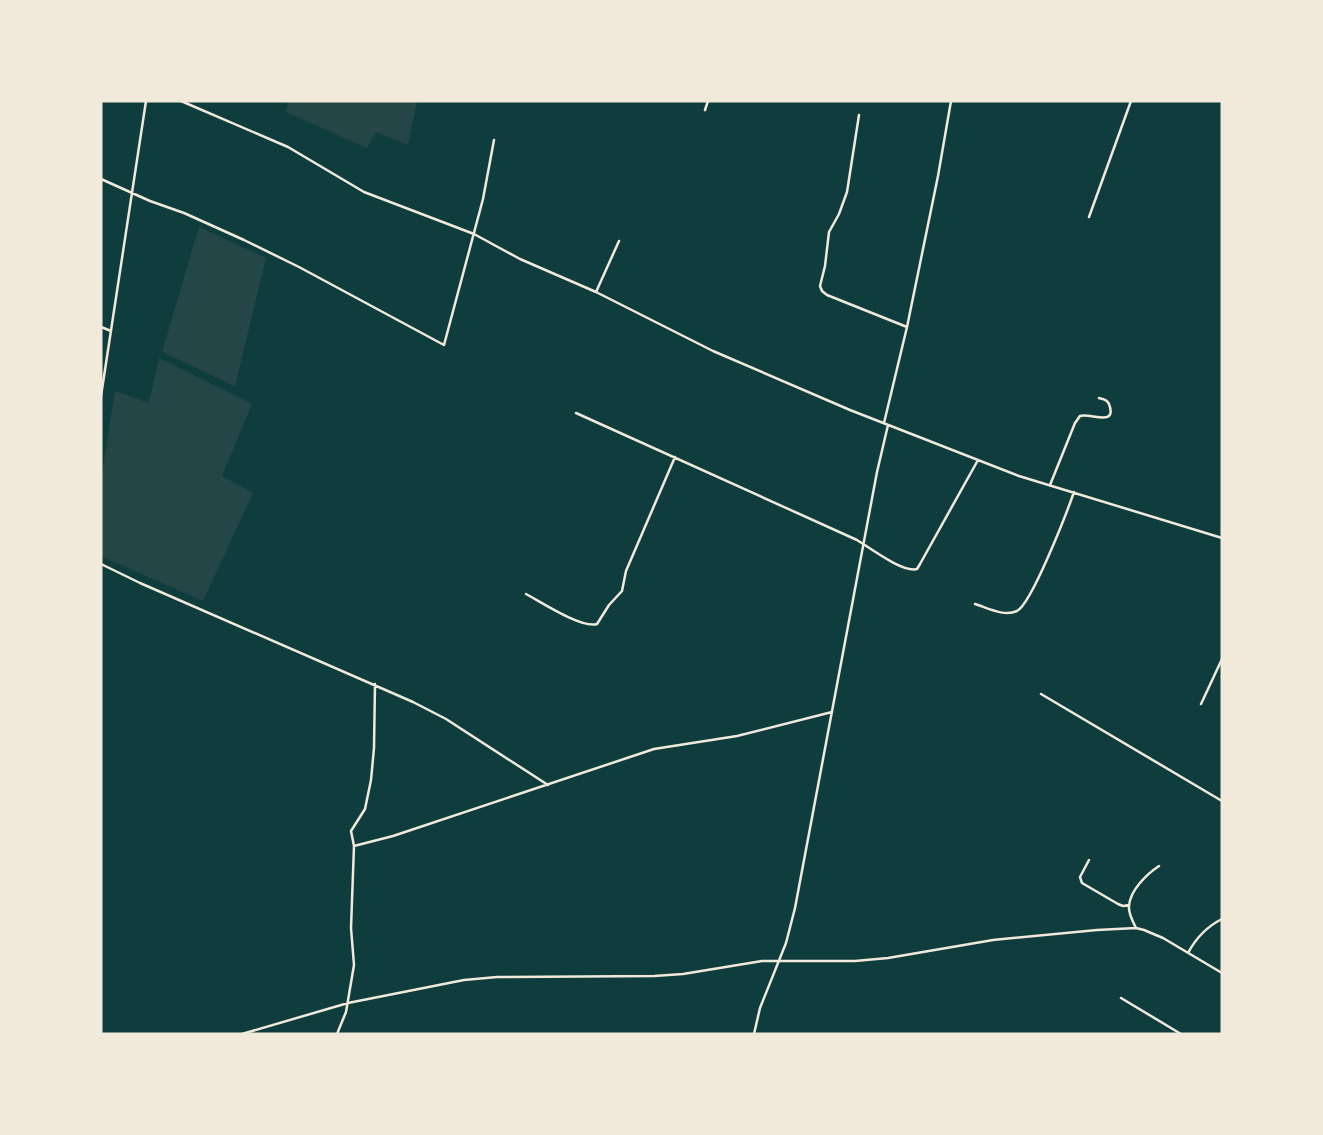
<svg xmlns="http://www.w3.org/2000/svg" width="1323" height="1135" font-family="Spectral,serif">
<rect width="100%" height="100%" fill="#0f3d3e"/>
<path fill="#244646" d="M288,101H417L408,145L376,132L367,148L286,112Z
M199,227L266,258L235,386L162,352Z
M159,358L252,404L222,476L253,493L203,601L101,556V480L115,391L149,403Z"/>
<g fill="none" stroke-linecap="round" stroke-linejoin="round">
<path stroke="#f1e9da" stroke-width="2.5" d="M181,101L288,147L364,192L474,234L520,259L596,292L713,351L850,410L1019,476L1222,538
M705,110L708,101
M859,115L847,192L839,214L829,232L825,266L820,286L822,291L827,295L907,327
M101,179L150,201L184,213L244,240L299,267L444,345L483,199L494,140
M1089,217L1131,101
M596,292L619,241
M101,327L111,331
M101,396L146,101
M576,413L857,540C870,548 903,573 917,569L920,564L978,460
M884,423L907,327L938,176L951,101
M1050,485L1075,423C1076,422 1079,417 1080,416C1089,412 1118,428 1109,404C1107,399 1103,399 1099,398
M101,564L140,583L413,702L446,719L548,785
M526,594C541,602 582,629 597,624L609,605L622,591L626,571L675,457
M975,604C988,608 1004,617 1017,611C1032,603 1067,512 1074,492
M1041,694L1222,801
M1201,704L1222,659
M354,846L393,836L654,749L737,736L832,712
M1089,860L1080,877L1082,883L1118,904L1123,906L1129,905
M1136,928C1133,922 1128,913 1129,906C1130,890 1147,874 1159,866
M1188,953C1196,938 1206,927 1222,919
M1121,998L1181,1034
M242,1034L348,1003L464,980L497,977L654,976L683,974L762,961H855L888,958L993,940L1097,930L1136,928L1144,930L1163,938L1222,973
M337,1034L346,1012L354,965L351,928L354,846L351,831L365,809L371,780L374,748L375,684
M754,1034L760,1008L786,943L795,908L877,472L888,425"/>
</g>
<rect width="1323" height="1135" fill="none" stroke="#f1e9da" stroke-width="205"/>
</svg>
